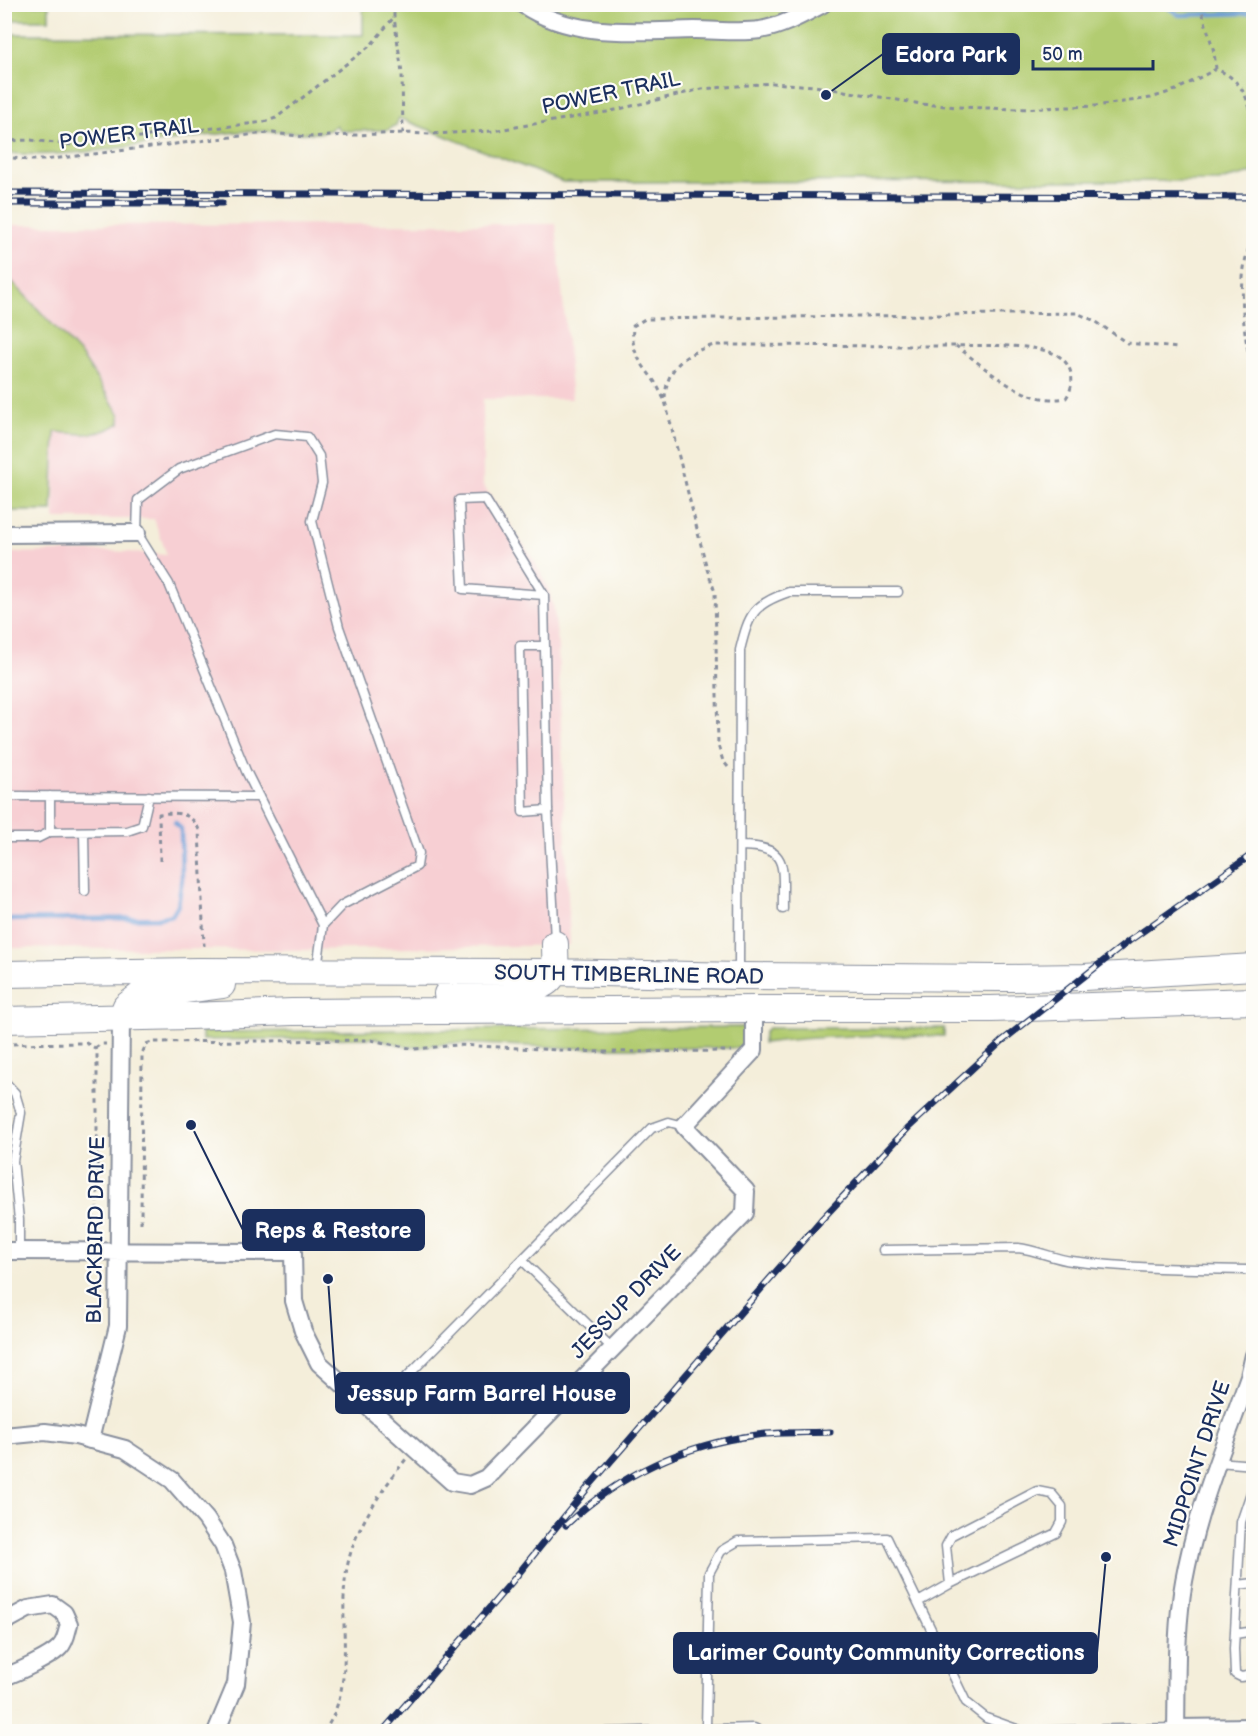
<svg xmlns="http://www.w3.org/2000/svg" width="1258" height="1736" font-family="'Balsamiq Sans',sans-serif">
<rect width="100%" height="100%" fill="#fdfcf7"/>
<filter id="ink" filterUnits="userSpaceOnUse"><feTurbulence type="fractalNoise" baseFrequency=".0167" numOctaves="2"/><feDisplacementMap in="SourceGraphic" scale="12" xChannelSelector="R" yChannelSelector="G"/><feConvolveMatrix kernelMatrix="1 2 1 2 8 2 1 2 1" color-interpolation-filters="sRGB"/></filter>
<filter id="wash" filterUnits="userSpaceOnUse"><feTurbulence type="fractalNoise" baseFrequency=".008" numOctaves="4" result="noise"/><feDisplacementMap in="SourceGraphic" scale="24" xChannelSelector="R" yChannelSelector="G"/><feGaussianBlur stdDeviation="1.35" result="paint"/><feColorMatrix in="noise" values="0 0 0 0 0 0 0 0 0 0 0 0 0 0 0 0 0 1.4 0 .05"/><feComposite in="paint" operator="in"/></filter>
<g filter="url(#wash)">
<rect width="100%" height="100%" fill="#f4eeda"/>
<path fill="#f7cfd3" d="M556,224L572,399H483V485L535,562L548,588L554,609L558,647L570,945L307,950L5,948L4,553L113,551L167,555L154,519H54L55,432L85,435L108,430L120,423L82,356L5,274V225Z"/>
<path fill="#b2cc71" stroke="#667e68" stroke-width="1.5" d="M363,4L1253,5V173L1219,181L563,182L399,118L396,125L388,130L340,131L336,125L330,130L318,133C290,134 263,129 236,132C161,140 79,160 5,153L4,34L363,35Z
M11,5H49V20H11Z
M5,274L82,356L120,415V423C97,438 80,434 55,432L52,511H5Z
M745,1027L748,1031L749,1045L736,1048H575L453,1043L421,1047H409L375,1038L202,1040V1032Z
M768,1028H944V1036C883,1035 824,1035 763,1043L764,1033Z"/>
<g fill="none" stroke-linecap="round" stroke-linejoin="round">
<path stroke="#6c9dd7" stroke-width="4.5" d="M1163,4L1179,15L1254,13
M4,920L158,918L172,915L178,905L182,879L181,829L175,822"/>
</g>
</g>
<g filter="url(#ink)">
<g fill="none" stroke-linecap="round" stroke-linejoin="round">
<defs>
<path id="lane" d="M544,595L463,589L459,500L485,499L544,595L548,810L555,940
M545,646H520L523,812L548,810
M4,796L259,797
M50,832L127,831L142,826L149,796
M84,832L85,891
M4,838H38L50,832V796
M740,846C791,846 782,867 783,909
M317,969L323,925L342,905L417,866L419,853L339,627L312,521L322,483L319,456L307,437L275,434L179,469L138,500L137,533L169,584L246,771L323,925
M739,973L740,650C749,614 753,604 789,592H898
M4,1081L15,1093L21,1113L13,1161L19,1220V1251
M883,1250L1018,1248C1037,1250 1054,1259 1072,1261C1132,1269 1193,1269 1254,1270
M522,1260L613,1349
M373,1411L652,1128L669,1122L684,1126
M1218,1462L1254,1465
M1254,1484L1241,1522L1234,1649L1235,1674L1241,1677L1254,1675
M1238,1585L1254,1583
M918,1602L950,1584L1056,1533L1062,1522V1506L1052,1494L1037,1491L952,1535L946,1546L950,1584
M1235,1634L1254,1631
M706,1728L709,1573L721,1551L738,1541L887,1538L966,1702L986,1718L1022,1731L1176,1728
M606,1732L754,1728L762,1732"/>
<path id="street" d="M522,4C573,39 636,31 695,30C716,30 739,33 760,30C783,26 802,15 823,4
M4,534L137,533
M4,1251L293,1252L294,1301L303,1331L319,1363L452,1482L470,1485L486,1478L745,1213L746,1191L684,1126L754,1050V1009
M4,1436L45,1432L76,1436L125,1449L172,1480L206,1519L223,1545L233,1571L242,1622L236,1684L216,1732
M90,1440L118,1326L121,1018
M4,1622L28,1609L53,1605L64,1613L69,1624C67,1631 66,1641 60,1647C51,1657 18,1672 4,1677
M1176,1728L1254,1727
M1176,1732C1177,1681 1175,1630 1184,1581C1197,1509 1225,1443 1249,1376L1254,1355"/>
<path id="primary" d="M4,974L197,971L555,972L739,976L999,978L1084,977L1254,967
M447,994L535,988C560,980 555,966 555,944
M121,1018L126,1006L139,996L222,985
M4,1020L190,1016L292,1012L754,1009H991L1254,1001"/>
</defs>
<use href="#lane" stroke="#888e9c" stroke-width="11"/>
<use href="#street" stroke="#888e9c" stroke-width="20"/>
<use href="#primary" stroke="#888e9c" stroke-width="28"/>
<path stroke="#888e9c" stroke-width="3" stroke-dasharray="4.5 4.5" stroke-linecap="butt" d="M394,4V17L402,73L403,133
M1200,4L1214,52L1216,69C1242,80 1247,96 1254,123
M4,141L30,140L74,145L264,122L276,118L371,45L394,17
M4,157L29,160H44L257,134L273,133L306,137L403,133L430,134L492,131L607,112L702,89L772,83L815,86L921,104L958,107L1017,109L1095,106L1151,98L1176,90L1216,69
M1254,231C1251,241 1247,252 1245,262C1239,295 1244,343 1254,375
M664,399C660,392 657,384 652,378C638,359 631,351 633,326L645,319L1077,313L1095,321L1127,343L1178,348
M728,767L723,761L718,745L715,592L707,569L665,401C665,368 685,353 714,345C791,345 867,346 944,346C974,346 1032,342 1057,355C1073,364 1076,384 1066,398C1023,406 988,369 956,346
M160,861L159,814C177,812 192,812 199,830L204,946
M4,1044L86,1043L95,1048L97,1053V1226L94,1232L89,1234
M95,1048L101,1044H106
M141,1223L142,1054L146,1044L152,1042L371,1040L415,1049L457,1045L602,1052L731,1051
M324,1732C328,1725 333,1718 335,1711C354,1663 336,1609 349,1559C357,1525 384,1487 406,1459"/>
<use href="#lane" stroke="#fff" stroke-width="8"/>
<use href="#street" stroke="#fff" stroke-width="16"/>
<use href="#primary" stroke="#fff" stroke-width="26"/>
<defs>
<path id="rail" d="M4,193L1254,197
M4,203H222
M566,1525C618,1475 685,1444 757,1435C781,1432 806,1433 830,1432
M382,1732L510,1584L590,1485L821,1220L908,1128L1002,1041L1129,941L1254,853"/>
</defs>
<use href="#rail" stroke="#1b2f5e" stroke-width="7"/>
<use href="#rail" stroke="#fdfcf7" stroke-width="4.5" stroke-dasharray="14" stroke-linecap="butt"/>
</g>
</g>
<g text-anchor="middle" dominant-baseline="central" stroke-width="4.5" stroke-linejoin="round" paint-order="stroke">
<g font-size="21" fill="#1b2f5e" stroke="#fdfcf7">
<text transform="translate(611 93) rotate(-12)">POWER TRAIL</text>
<text transform="translate(129 134) rotate(-7)">POWER TRAIL</text>
<text transform="translate(629 975) rotate(1)">SOUTH TIMBERLINE ROAD</text>
<text transform="translate(96 1230) rotate(-89)">BLACKBIRD DRIVE</text>
<text transform="translate(626 1302) rotate(-46)">JESSUP DRIVE</text>
<text transform="translate(1197 1464) rotate(-72)">MIDPOINT DRIVE</text>
</g>
</g>
<path fill="none" stroke="#1b2f5e" stroke-width="2" d="M826 95L883 54M191 1125L243 1230M328 1279L336 1393M1106 1557L1097 1653"/>
<g fill="#1b2f5e" stroke="#fdfcf7" stroke-width="2">
<circle cx="826" cy="95" r="6"/>
<circle cx="191" cy="1125" r="6"/>
<circle cx="328" cy="1279" r="6"/>
<circle cx="1106" cy="1557" r="6"/>
</g>
<g fill="#1b2f5e" stroke="#1b2f5e" stroke-width="2">
<rect x="883" y="34" width="136" height="40" rx="6"/>
<rect x="243" y="1210" width="181" height="40" rx="6"/>
<rect x="336" y="1373" width="293" height="40" rx="6"/>
<rect x="674" y="1633" width="423" height="40" rx="6"/>
</g>
<g font-size="22" text-anchor="middle" font-weight="bold" fill="#fff">
<text x="951" y="62">Edora Park</text>
<text x="333" y="1238">Reps &amp; Restore</text>
<text x="482" y="1401">Jessup Farm Barrel House</text>
<text x="886" y="1660">Larimer County Community Corrections</text>
</g>
<rect width="1258" height="1736" fill="none" stroke="#fdfcf7" stroke-width="24"/>
<path d="M1033 60v9h120v-9" fill="none" stroke="#1b2f5e" stroke-width="3"/>
<text x="1042" y="60" font-size="18" fill="#1b2f5e" stroke="#fdfcf7" stroke-width="4.5" paint-order="stroke">50 m</text>
</svg>
